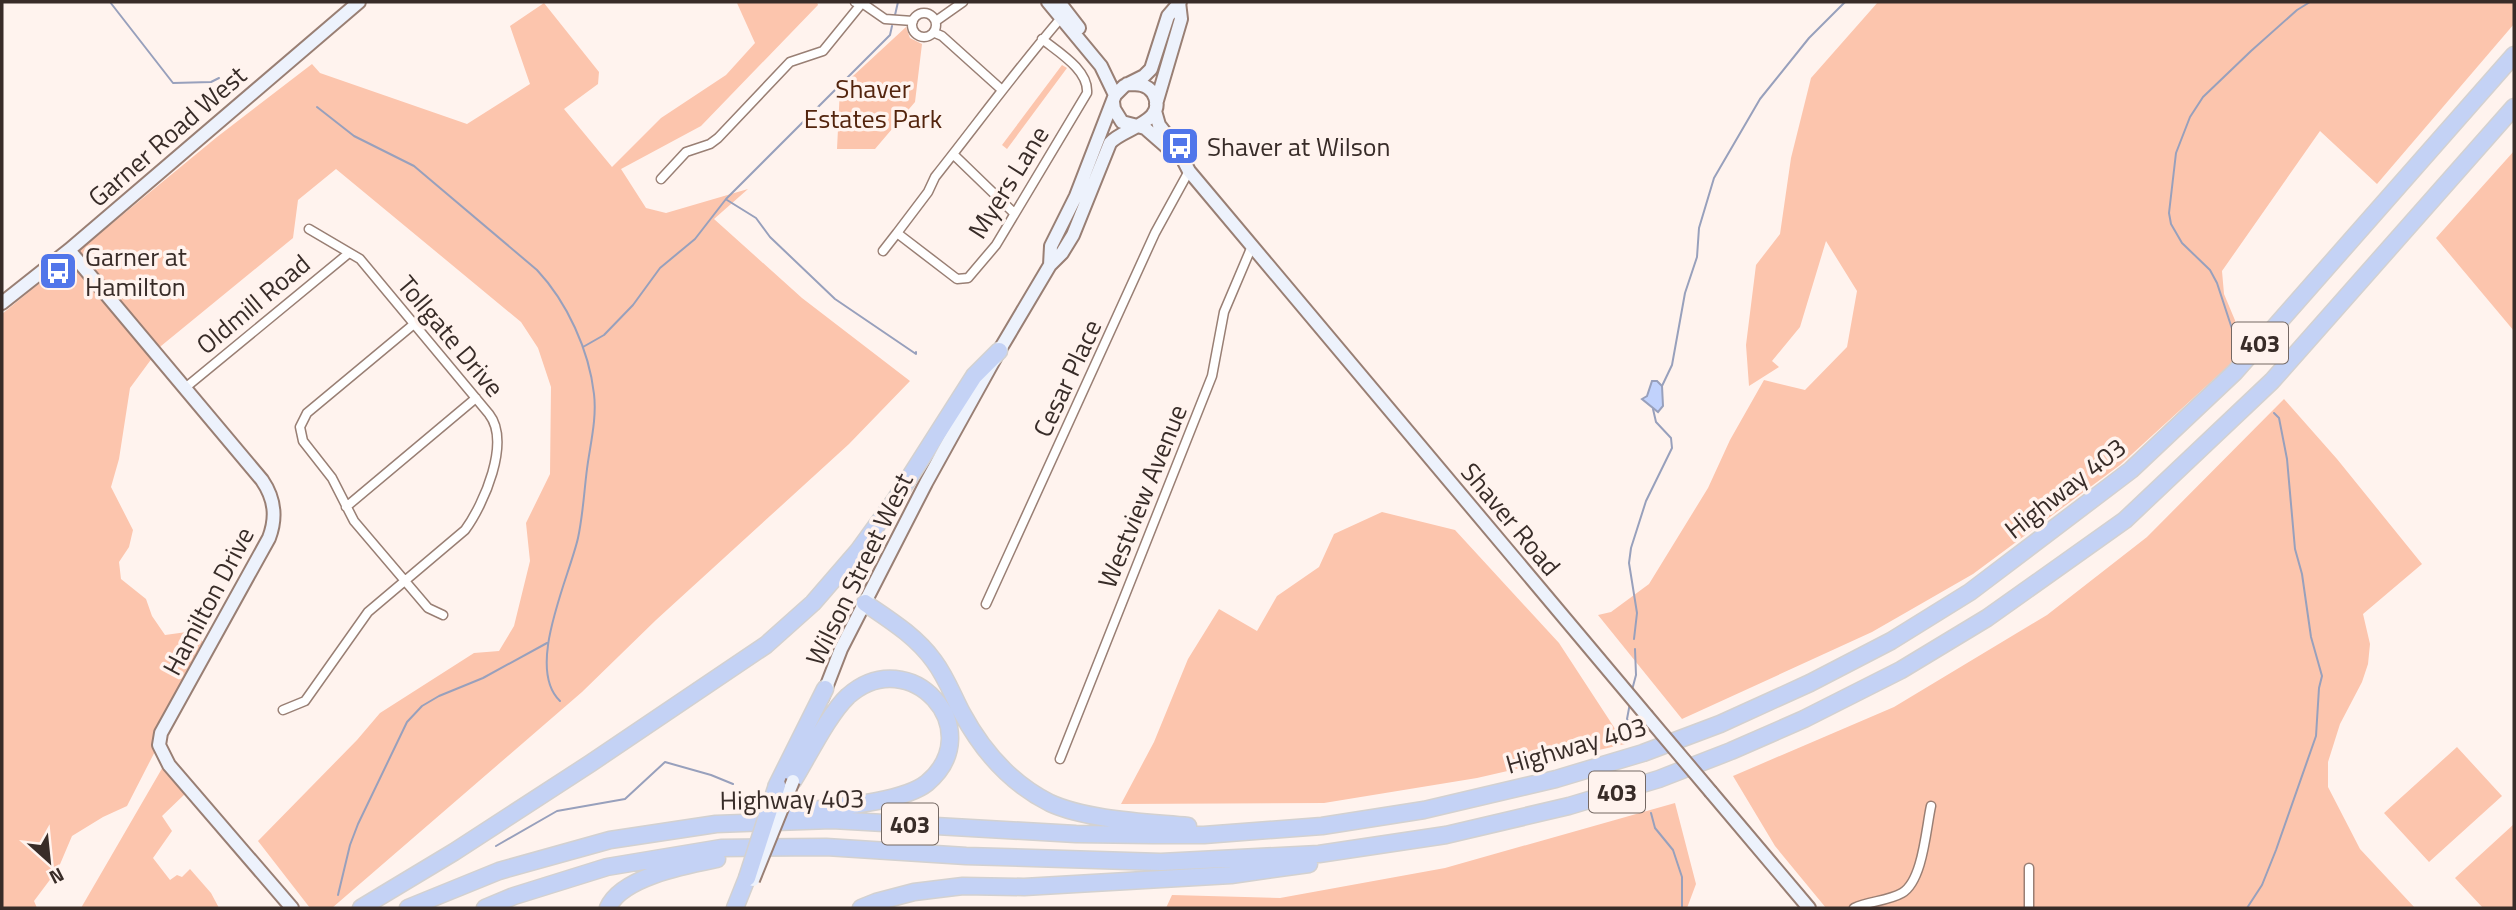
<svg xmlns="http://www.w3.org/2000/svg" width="2516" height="910" font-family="'Titillium Web',sans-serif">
<rect width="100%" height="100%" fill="#fff3ee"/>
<path fill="#fcc5ad" d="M738,2H817L818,5L701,126L621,169L646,208L666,213L748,189L714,219L802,298L910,381L849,444L656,620L582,692L332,908H310L258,841L357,740L380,713L474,653L499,651L514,626L530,561L526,523L550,474L551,387L538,348L521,322L336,169L298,200L293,238L161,346L130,388L119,459L111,487L133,530L129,547L119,562L121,579L146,599L152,616L165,635L194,631L208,648L127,806L103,817L72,836L58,869L34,901L37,908H2V314L217,137L312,64L320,73L467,124L530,84L510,26L544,3L599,72L598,84L564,109L612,167L661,118L726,75L755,43L737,3Z
M1878,2H2514V24L2377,184L2320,131L2222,271L2224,294L2247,349L2120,465L1973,574L1872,632L1682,719L1598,615L1611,612L1649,584L1708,488L1730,440L1764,380L1805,390L1847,347L1857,291L1826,241L1800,327L1772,361L1779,367L1749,386L1746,345L1756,265L1780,234L1791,158L1811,78Z
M906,27L910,38L922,44L915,102L875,149H837L840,88Z
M1062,65L1067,68L1007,149L1002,145Z
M2514,151V331L2436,238Z
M2284,399L2337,459L2422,564L2363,614L2370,644L2368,664L2362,682L2340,724L2328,762V787L2360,849L2415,908H1826L1775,846L1733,776L1894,707L2047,615L2147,537Z
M1382,512L1455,530L1559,643L1625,744L1477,778L1324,803L1121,804L1154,742L1188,659L1219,609L1257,631L1277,596L1319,567L1334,534Z
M2457,747L2502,796L2429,862L2384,813Z
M164,765L187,792L162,816L172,831L153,858L170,880L177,875L182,877L190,869L211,893L219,908H81Z
M1675,803L1696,884L1687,908H1166L1172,895L1280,898L1445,868Z
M2514,824V908H2483L2455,878Z"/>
<path fill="#c1d2fc" stroke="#98a0bc" stroke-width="2" d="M1652,381H1657L1662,386L1663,406L1658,412L1642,399L1647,396Z"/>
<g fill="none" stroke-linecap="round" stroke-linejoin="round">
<path stroke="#98a0bc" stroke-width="2" d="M110,2L173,83L211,82L219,78
M895,15L898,2
M317,107L354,136L414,166L537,270C567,302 589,350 594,394C597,419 590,445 587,469C584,492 583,515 578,538C569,578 525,668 560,701
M727,200L756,218L770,237L835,299L916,354V352
M583,347L604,335L633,305L660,268L695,239L726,199L890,35L892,26
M2238,347L2217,283L2210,270L2182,243L2171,224L2169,213L2176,153L2190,117L2203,97L2251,51L2297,10L2310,2
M1662,386L1672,365L1685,293L1697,257L1699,228L1714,178L1760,99L1809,38L1845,2
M1634,639L1637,613L1629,563L1631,548L1646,501L1672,448L1671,438L1656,422L1653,409
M1632,690L1636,675L1635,649
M1630,703L1627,719L1642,738
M1651,813L1655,828L1673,850L1682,877V908
M496,846L557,811L625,799L665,762L711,775L733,784
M338,895L350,845L358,824L407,722L422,706L439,696L483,678L547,643
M2247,908L2262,885L2276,850L2316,736L2319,688L2322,676L2311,637L2302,574L2295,549L2287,459L2279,418L2274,413"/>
<defs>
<path id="street" d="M855,2L862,3L885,19L913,21
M912 25a12 12 0 1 1 24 0a12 12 0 1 1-24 0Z
M936,21L963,2
M935,33L942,36L1002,90
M1042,39C1058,52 1089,70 1087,93L996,245L968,278L957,279L897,233L928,192L935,177C977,124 1017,69 1061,18
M953,154L1014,213
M661,179L686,152L710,144L718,138L790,62L823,51L862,3
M883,251L897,233
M414,324L307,413L300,427L303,441L332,478L354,521L428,608L443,615
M185,388L349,253
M346,507L476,398
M986,604L1155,233L1189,171
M283,710L305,701L368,612L465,530C484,504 511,442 489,414L360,259L309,229
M1060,759L1212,376L1224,312L1252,246
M2029,868V908
M1854,908C1869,901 1888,901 1902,893C1923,881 1926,828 1931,806"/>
<path id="secondary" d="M1048,2L1101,66L1115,95
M1059,2L1079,28
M1113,102L1114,109L1122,122L1145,128L1169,149
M1156,104L1181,19L1179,2
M1155,111L1159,125L1177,148L1189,171L1646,715
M69,250L262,480C275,499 277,517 269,538L161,733L159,745L169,765L292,908
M1050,265L1051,246L1076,196L1115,95L1124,86L1144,76L1151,69L1168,16L1180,2
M2,303L69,250L359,2
M822,698L841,649L926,483L999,351L1050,265L1062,253L1073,235L1110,143C1122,128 1170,122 1153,93C1147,84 1138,84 1127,84
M1711,792L1809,908"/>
<path id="highway" d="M865,603C890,620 916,636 934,661C946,677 953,696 962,713C983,752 1010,783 1050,803C1087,820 1147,822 1188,826
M777,785L825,689
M787,813C822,808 901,804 927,783C990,730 910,641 848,696C828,715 808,757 793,781
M361,908L454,852L591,763L766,645L813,603L858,551L895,500L974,376L999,351
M408,908L499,871L610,840L716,824L832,820L1076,834L1153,835H1204L1322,826L1424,810L1556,779L1643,753L1720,724L1810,683L1891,641L1970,592L2131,470L2235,372L2514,55
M485,908L514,896L607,867L721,848L826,847L966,856L1161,862L1319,854L1446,835L1569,806L1659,779L1731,751L1804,719L1901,670L1987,618L2125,520L2272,381L2514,107
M608,908C621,877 687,865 717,859
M735,908L747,878
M861,908L876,902L914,892L963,886L1024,887L1231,875L1309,864"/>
</defs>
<use href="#street" stroke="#997f74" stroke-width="11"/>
<use href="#secondary" stroke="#997f74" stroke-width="16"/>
<use href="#highway" stroke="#d3d1d0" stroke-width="19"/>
<use href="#street" stroke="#fff" stroke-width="8"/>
<use href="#secondary" stroke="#edf2fc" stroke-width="12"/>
<use href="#highway" stroke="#c4d2f5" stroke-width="16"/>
<defs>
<path id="secondary-bridge" d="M1646,715L1711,792
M753,880L793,781"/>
<path id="highway-bridge" d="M747,878L777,785"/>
</defs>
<use href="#secondary-bridge" stroke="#997f74" stroke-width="16" stroke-linecap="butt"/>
<use href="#highway-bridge" stroke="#d3d1d0" stroke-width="19" stroke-linecap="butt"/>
<use href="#secondary-bridge" stroke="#edf2fc" stroke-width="12"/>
<use href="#highway-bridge" stroke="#c4d2f5" stroke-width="16"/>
</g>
<defs>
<symbol id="bus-square" viewBox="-11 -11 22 22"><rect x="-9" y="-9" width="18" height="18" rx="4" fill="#5176ea" stroke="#fff3ee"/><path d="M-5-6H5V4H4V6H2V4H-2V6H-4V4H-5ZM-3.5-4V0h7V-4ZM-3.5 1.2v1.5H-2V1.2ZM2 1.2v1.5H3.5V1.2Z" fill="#fff"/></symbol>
</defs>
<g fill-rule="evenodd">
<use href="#bus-square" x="1158" y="124" width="44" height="44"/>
<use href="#bus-square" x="36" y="249" width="44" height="44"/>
</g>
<g text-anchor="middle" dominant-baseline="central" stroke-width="7" stroke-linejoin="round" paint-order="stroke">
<g fill="#fff3ee" stroke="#746863" stroke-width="2">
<rect x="2232" y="322.5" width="56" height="41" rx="5"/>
<rect x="1589" y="771.5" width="56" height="41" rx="5"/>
<rect x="882" y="803.5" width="56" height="41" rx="5"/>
</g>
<g font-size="24" font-weight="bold" fill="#382c28">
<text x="2260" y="343">403</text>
<text x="1617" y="792">403</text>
<text x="910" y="824">403</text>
</g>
<g font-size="26" fill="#53240d" stroke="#fff3ee">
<text x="873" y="88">Shaver<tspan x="873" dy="30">Estates Park</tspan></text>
</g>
<g font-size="26" fill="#382c28" stroke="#fff3ee">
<text transform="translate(167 136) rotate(-41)">Garner Road West</text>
<text transform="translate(1008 182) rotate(-58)">Myers Lane</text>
<text transform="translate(253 304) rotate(-40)">Oldmill Road</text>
<text transform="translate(451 336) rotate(50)">Tollgate Drive</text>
<text transform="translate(1067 378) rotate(-65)">Cesar Place</text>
<text transform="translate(2065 488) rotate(-38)">Highway 403</text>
<text transform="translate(1142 496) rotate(-68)">Westview Avenue</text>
<text transform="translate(1511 519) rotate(50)">Shaver Road</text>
<text transform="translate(859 569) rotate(-64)">Wilson Street West</text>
<text transform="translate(208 601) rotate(-62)">Hamilton Drive</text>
<text transform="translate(1576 745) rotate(-16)">Highway 403</text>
<text transform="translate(792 799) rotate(-1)">Highway 403</text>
</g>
<g font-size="26" fill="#382c28" stroke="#fff3ee" text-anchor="start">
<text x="1207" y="146">Shaver at Wilson</text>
<text x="85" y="256">Garner at<tspan x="85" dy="30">Hamilton</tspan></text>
</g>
</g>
<rect width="2516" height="910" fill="none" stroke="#382c28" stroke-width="7"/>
<g transform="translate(49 861) rotate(153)" stroke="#fff3ee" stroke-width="5" paint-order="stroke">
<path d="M0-5L12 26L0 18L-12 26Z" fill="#382c28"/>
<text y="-10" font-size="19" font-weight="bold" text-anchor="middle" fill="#382c28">N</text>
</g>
</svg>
